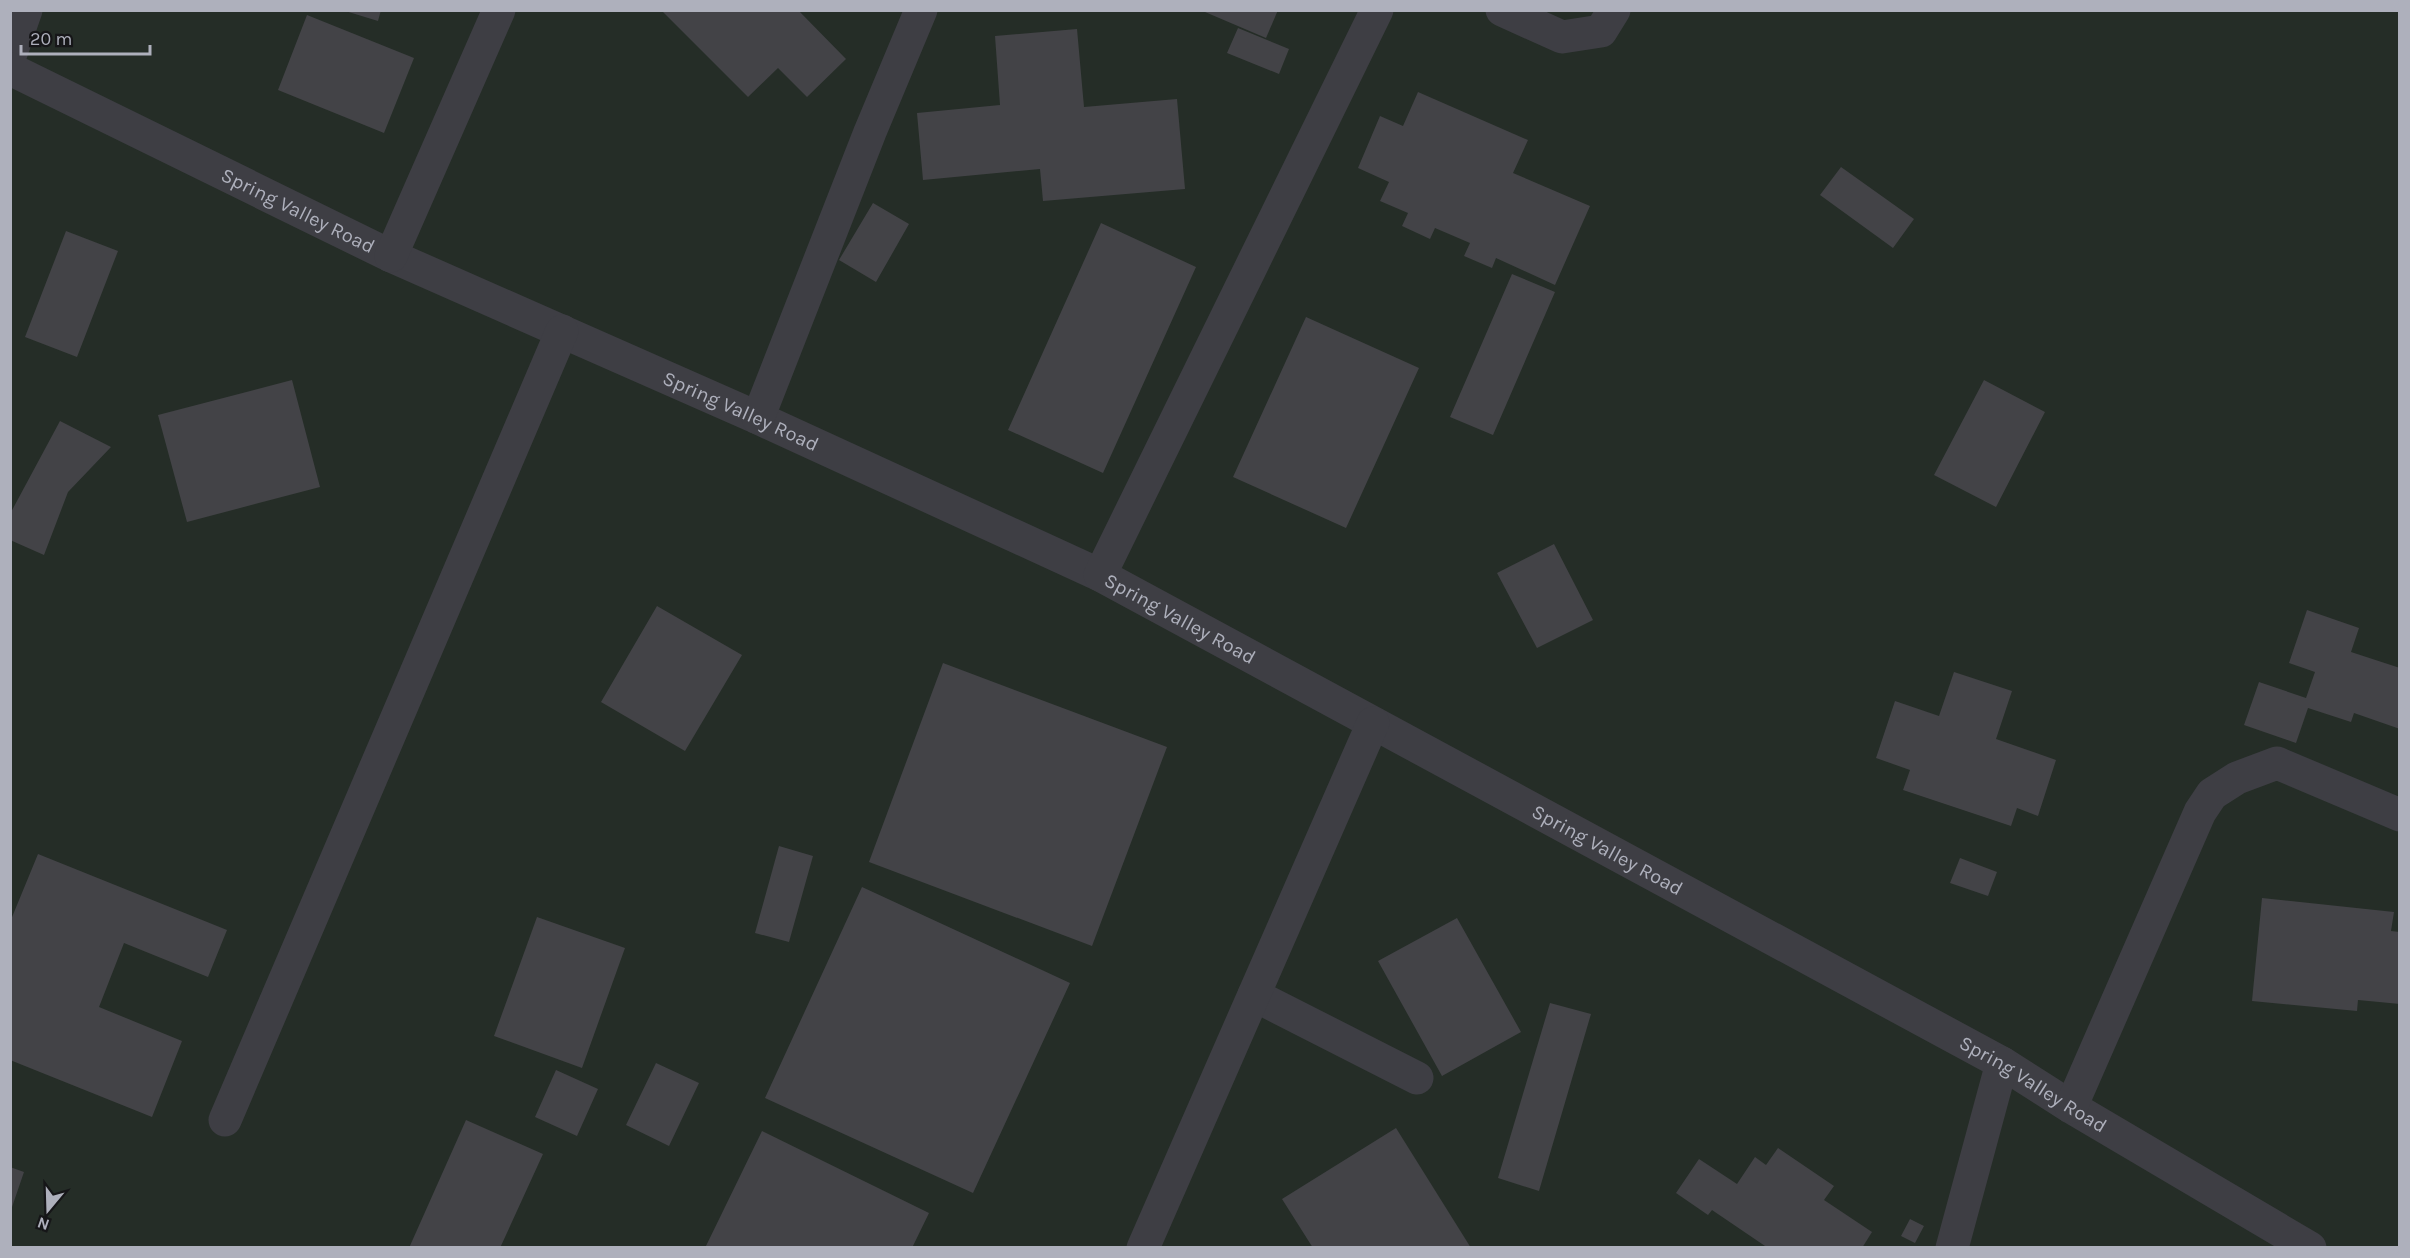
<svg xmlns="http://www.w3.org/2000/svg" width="2410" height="1258" font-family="Karla,sans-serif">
<rect width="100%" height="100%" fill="#1b1b1d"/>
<path fill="#252d27" d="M10,11H2399V1247H11Z"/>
<path fill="#434347" d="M342,10H381L378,21Z
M661,10H798L846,59L807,97L778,68L748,97Z
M1206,10H1278L1266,38L1205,12Z
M307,15L414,58L384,133L278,90Z
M1238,28L1289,49L1279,74L1227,53Z
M1077,29L1084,107L1177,99L1185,189L1043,201L1040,169L923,180L917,113L1000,105L995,36Z
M1418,92L1528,140L1513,173L1590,206L1555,285L1496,258L1492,268L1464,256L1470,243L1435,228L1430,239L1402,226L1408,213L1380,201L1389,182L1358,168L1380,116L1403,126Z
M1841,167L1914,219L1893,248L1820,195Z
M873,203L909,224L876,282L839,260Z
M1101,223L1196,267L1103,473L1008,430Z
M66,231L118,251L77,357L25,337Z
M1512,274L1555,292L1493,435L1450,417Z
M1306,317L1419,368L1346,528L1233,477Z
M292,380L320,487L187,522L158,415Z
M1984,380L2045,412L1996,507L1934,475Z
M60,421L111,447L68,492L44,555L10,540V514Z
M1554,544L1593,620L1537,648L1497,573Z
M657,606L742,655L685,751L601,702Z
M2307,610L2359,628L2351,652L2400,668V729L2354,713L2351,722L2308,708L2296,743L2244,725L2259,682L2306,698L2315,672L2289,663Z
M943,663L1167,747L1092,946L869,862Z
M1954,672L2012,691L1996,739L2056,760L2038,816L2017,808L2011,826L1903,790L1910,770L1876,758L1895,701L1939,716Z
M779,846L813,856L789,942L755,933Z
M38,854L227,930L208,977L124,943L99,1007L182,1041L152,1117L10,1060V922Z
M1960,858L1997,872L1988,896L1950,883Z
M862,887L1070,983L973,1193L765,1098Z
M2262,898L2394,912L2391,931L2400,932V1004L2358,1000L2357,1011L2252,1001Z
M537,917L625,948L582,1068L494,1036Z
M1457,918L1521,1032L1442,1076L1378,961Z
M1550,1003L1591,1014L1539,1191L1498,1178Z
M656,1063L699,1083L669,1146L626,1125Z
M556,1070L598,1089L577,1136L535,1117Z
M466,1120L543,1154L500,1248H409Z
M1396,1128L1471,1248H1313L1282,1199Z
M762,1131L929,1213L912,1248H705Z
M1778,1148L1834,1186L1824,1200L1872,1232L1862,1248H1768L1712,1210L1708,1215L1676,1193L1699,1159L1737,1184L1755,1157L1766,1165Z
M10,1167L24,1172L11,1210L10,1209Z
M1910,1219L1924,1226L1915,1243L1901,1236Z"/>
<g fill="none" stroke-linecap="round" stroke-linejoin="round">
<g stroke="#3e3e44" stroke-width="33">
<path d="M1502,10L1562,37L1601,31L1614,10"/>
<path d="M10,56L26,10"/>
<path id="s1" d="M10,69L391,256L758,418L1100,575L2002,1063L2071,1107L2310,1248"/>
<path d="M391,256L499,10"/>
<path d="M758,418L870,132L921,10"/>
<path d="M1100,575L1377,10"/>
<path d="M1254,995L1417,1078"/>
<path d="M2071,1107L2200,812L2212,794L2237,778L2277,763L2400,815"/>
<path d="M225,1120L562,331"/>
<path d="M1143,1248L1373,723"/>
<path d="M1952,1248L2002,1063"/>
</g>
</g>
<g text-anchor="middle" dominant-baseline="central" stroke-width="6" stroke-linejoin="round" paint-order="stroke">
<g font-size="20" fill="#aeb0bc" stroke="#161618">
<text stroke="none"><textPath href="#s1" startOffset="321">Spring Valley Road</textPath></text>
<text stroke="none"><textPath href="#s1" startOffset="807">Spring Valley Road</textPath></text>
<text stroke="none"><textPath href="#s1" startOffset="1293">Spring Valley Road</textPath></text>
<text stroke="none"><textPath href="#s1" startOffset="1779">Spring Valley Road</textPath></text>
<text stroke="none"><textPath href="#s1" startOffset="2265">Spring Valley Road</textPath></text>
</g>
</g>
<rect width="2410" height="1258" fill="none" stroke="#aeb0bc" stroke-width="24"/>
<g transform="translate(48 1210) rotate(199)" stroke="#161618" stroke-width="4.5" paint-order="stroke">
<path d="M0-4.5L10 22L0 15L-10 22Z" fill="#aeb0bc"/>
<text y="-9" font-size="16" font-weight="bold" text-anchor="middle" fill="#aeb0bc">N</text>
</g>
<path d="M21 45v9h129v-9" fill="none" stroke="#aeb0bc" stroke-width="3"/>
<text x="30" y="45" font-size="18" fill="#aeb0bc" stroke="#161618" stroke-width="4.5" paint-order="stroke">20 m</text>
</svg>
